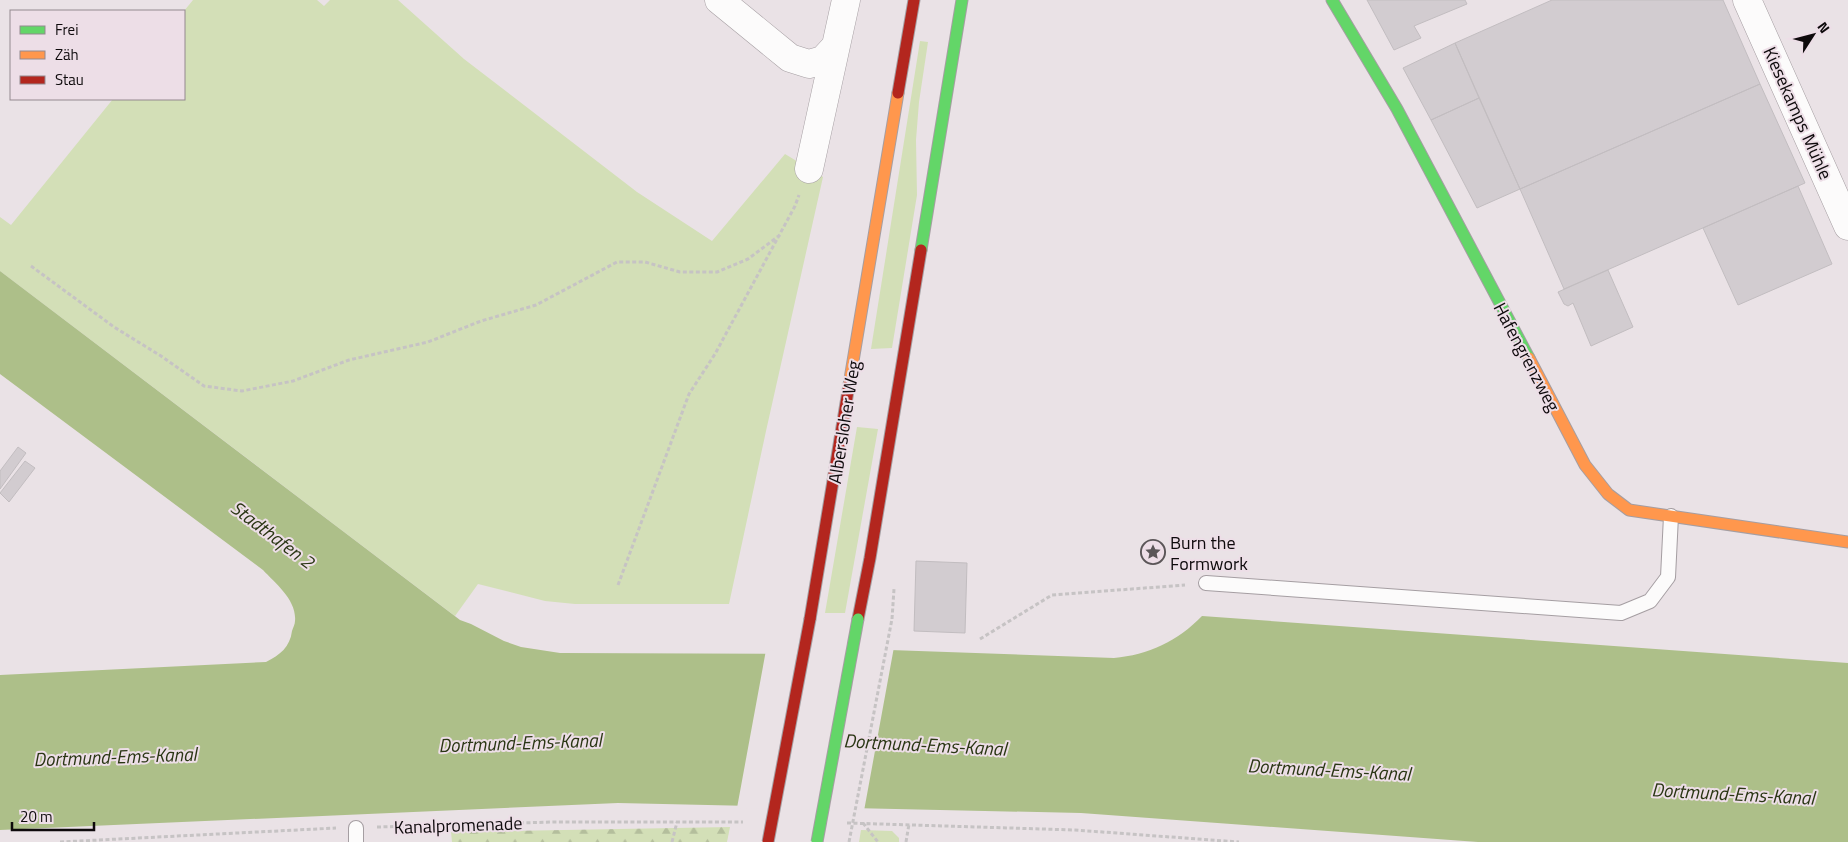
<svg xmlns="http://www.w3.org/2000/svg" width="1848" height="842" font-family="'Titillium Web',sans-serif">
<defs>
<pattern id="forest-firs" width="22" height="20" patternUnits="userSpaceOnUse" patternTransform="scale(1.25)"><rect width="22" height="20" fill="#d3dfb7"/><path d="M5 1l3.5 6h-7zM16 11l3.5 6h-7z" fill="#b4be9c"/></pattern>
</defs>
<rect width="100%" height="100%" fill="#eae2e6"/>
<path fill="#d3dfb7" d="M193,0H317L324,6L330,0H398L464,59L637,192L712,241L785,154L823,177L766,431L729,604H575L545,601L478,584L455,616L0,271V217L11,225L113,99H184V11Z
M920,41L928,42L919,102L916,140L917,195L892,348L871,349Z
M857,427L878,429L845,613H825Z
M861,830L892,831L899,838V842H859Z"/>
<path fill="url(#forest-firs)" d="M730,827L727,842H452L451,832Z"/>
<path fill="#adbf89" d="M0,271L460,620L471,624L504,641L521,647L560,653L832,654L890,650L1114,658C1148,655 1178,641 1202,616L1848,663V842H1478L1081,813L618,803L0,830V675L266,662C280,655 290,647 292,631C293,628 295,624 295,621C297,600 275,583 263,570L0,374Z"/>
<path fill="#eae2e6" d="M858,647H894L864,811L737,808L766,650L832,651Z"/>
<path fill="#d2ccd0" stroke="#c2bdc0" d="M1367,0H1465L1467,4L1414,26L1421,38L1394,50Z
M1552,0H1723L1760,84L1520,189L1455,43Z
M1455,43L1479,98L1431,120L1403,68Z
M1760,84L1805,183L1564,289L1520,189Z
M1479,98L1520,189L1477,208L1431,120Z
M1798,186L1832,264L1738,305L1703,228Z
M1608,270L1633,327L1591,346L1573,303L1568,306L1564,304L1558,292Z
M18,447L26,453L0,489V471Z
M25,461L35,468L9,502L0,493Z
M916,561L967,563L965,633L914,631Z"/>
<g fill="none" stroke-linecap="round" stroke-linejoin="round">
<defs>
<path id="lane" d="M1206,583L1621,613L1650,601L1668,577L1671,516
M356,828V842"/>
<path id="street" d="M719,0L790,58L809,64L823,60L835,47
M1747,0L1848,226
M809,169L846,0"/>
<path id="fast" d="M1332,0L1397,109L1529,358
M921,250L962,0"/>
<path id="slow" d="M1529,358L1585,465L1608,494L1629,510L1848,542
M849,385L898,93"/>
<path id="jam" d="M898,93L914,0
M810,619L849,385
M858,619L870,558L921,250"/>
</defs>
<use href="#lane" stroke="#a59ea2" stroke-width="16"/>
<use href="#street" stroke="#a59ea2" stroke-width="29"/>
<use href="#fast" stroke="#a59ea2" stroke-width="13"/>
<use href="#slow" stroke="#a59ea2" stroke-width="13"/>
<use href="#jam" stroke="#a59ea2" stroke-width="13"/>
<path stroke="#c6c3c4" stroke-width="3" stroke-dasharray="4 2.5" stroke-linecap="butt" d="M31,266L114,327L161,356L204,386L242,391L293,381L349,360L428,342L481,321L536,305L617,262H645L680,272H717L748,259L780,235
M618,585L689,394L715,354L795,206L799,195
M892,619L894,589
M980,639L1052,595L1185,585
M847,823L1075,830L1239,842
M863,823L878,842
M377,827L554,822H743
M60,842L336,828
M672,842L677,822
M906,842L909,824"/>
<use href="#lane" stroke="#fcfbfb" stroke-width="14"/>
<use href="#street" stroke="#fcfbfb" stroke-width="28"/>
<use href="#fast" stroke="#63d668" stroke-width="11"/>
<use href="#slow" stroke="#ff974d" stroke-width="11"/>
<use href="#jam" stroke="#b3261e" stroke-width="11"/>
<defs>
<path id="fast-bridge" d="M817,842L858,619"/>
<path id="jam-bridge" d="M768,842L810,619"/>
</defs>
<use href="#fast-bridge" stroke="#a59ea2" stroke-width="13" stroke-linecap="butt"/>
<use href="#jam-bridge" stroke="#a59ea2" stroke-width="13" stroke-linecap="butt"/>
<path stroke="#c6c3c4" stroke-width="3" stroke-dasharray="4 2.5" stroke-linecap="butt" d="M849,842L892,619"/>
<use href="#fast-bridge" stroke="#63d668" stroke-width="11"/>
<use href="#jam-bridge" stroke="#b3261e" stroke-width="11"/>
</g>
<defs>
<symbol id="sight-ring" viewBox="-11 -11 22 22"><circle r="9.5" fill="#eddee7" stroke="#5b5658" stroke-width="1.5"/><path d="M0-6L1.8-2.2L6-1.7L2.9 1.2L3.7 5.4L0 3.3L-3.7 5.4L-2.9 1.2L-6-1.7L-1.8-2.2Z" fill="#5b5658"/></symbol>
</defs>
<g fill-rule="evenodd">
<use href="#sight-ring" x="1139" y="538" width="28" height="28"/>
</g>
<g text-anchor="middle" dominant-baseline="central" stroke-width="4" stroke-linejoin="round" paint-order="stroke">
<g font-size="18" fill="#0e0a0c" stroke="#eddee7">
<text transform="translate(1798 113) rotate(66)">Kiesekamps Mühle</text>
<text transform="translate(1527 357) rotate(62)">Hafengrenzweg</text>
<text transform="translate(844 422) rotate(-81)">Albersloher Weg</text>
<text transform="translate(458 825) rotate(-2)">Kanalpromenade</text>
</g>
<g font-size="18" fill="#0e0a0c" stroke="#eddee7" text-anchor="start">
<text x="1170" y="542">Burn the<tspan x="1170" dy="21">Formwork</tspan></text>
</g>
<g font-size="19" font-style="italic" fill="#2a3614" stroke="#eddee7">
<text transform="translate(273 534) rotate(37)">Stadthafen 2</text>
<text transform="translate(520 742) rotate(-2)">Dortmund-Ems-Kanal</text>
<text transform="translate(925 744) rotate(3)">Dortmund-Ems-Kanal</text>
<text transform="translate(115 756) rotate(-2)">Dortmund-Ems-Kanal</text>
<text transform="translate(1329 769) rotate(3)">Dortmund-Ems-Kanal</text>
<text transform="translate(1733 793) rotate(3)">Dortmund-Ems-Kanal</text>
</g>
</g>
<rect x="10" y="10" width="175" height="90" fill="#eddee7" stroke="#94898f"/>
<rect x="20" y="26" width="25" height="8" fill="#63d668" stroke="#94898f"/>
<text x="55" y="35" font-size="15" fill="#0e0a0c">Frei</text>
<rect x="20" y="51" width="25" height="8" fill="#ff974d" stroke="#94898f"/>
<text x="55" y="60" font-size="15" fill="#0e0a0c">Zäh</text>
<rect x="20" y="76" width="25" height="8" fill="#b3261e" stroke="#94898f"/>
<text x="55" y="85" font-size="15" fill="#0e0a0c">Stau</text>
<g transform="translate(1813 35) rotate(54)" stroke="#eddee7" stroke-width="4" paint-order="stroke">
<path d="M0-4L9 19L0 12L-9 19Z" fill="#0e0a0c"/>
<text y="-8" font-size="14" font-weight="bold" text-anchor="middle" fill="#0e0a0c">N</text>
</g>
<path d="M12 822v8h82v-8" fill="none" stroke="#0e0a0c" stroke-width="2.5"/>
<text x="20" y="822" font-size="15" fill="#0e0a0c" stroke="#eddee7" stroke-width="4" paint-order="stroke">20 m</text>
</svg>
